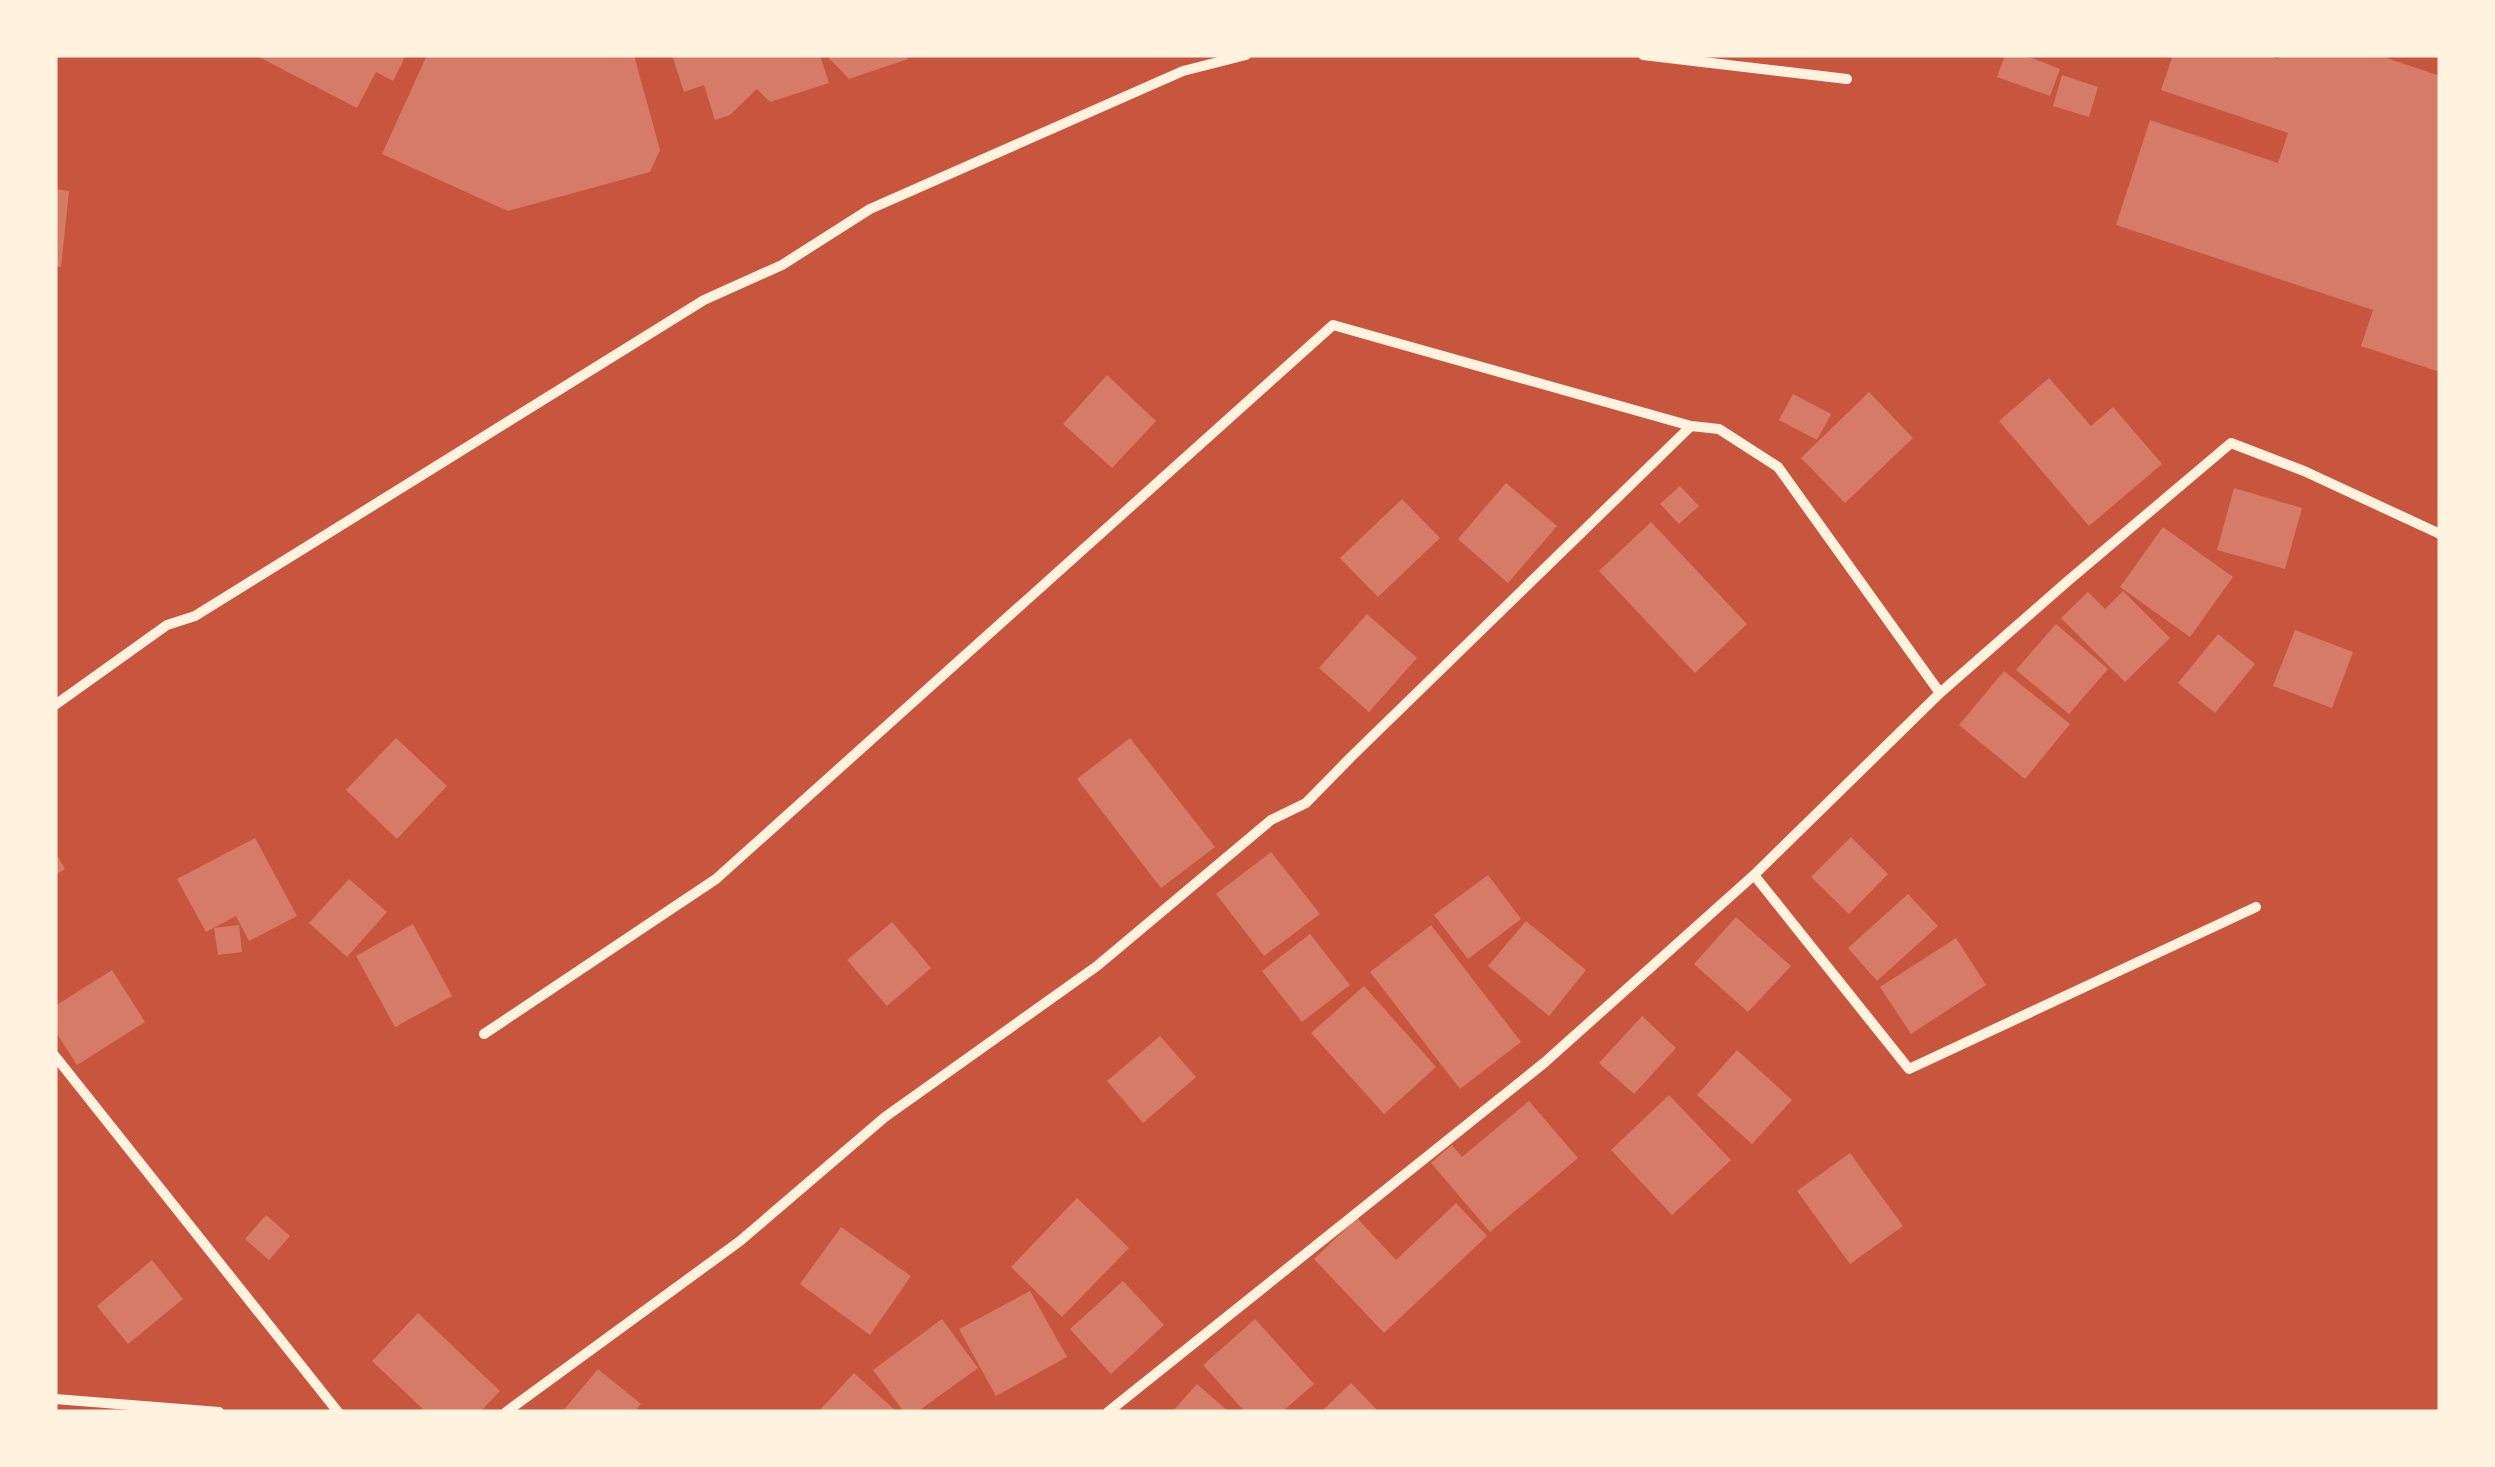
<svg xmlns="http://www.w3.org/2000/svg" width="2495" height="1467" font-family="Arial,sans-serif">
<rect width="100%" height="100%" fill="#c8553d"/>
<path fill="#d67c66" d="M255,55H406L393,81L376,72L357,108Z
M427,55H634L660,150L650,172L508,211L382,154Z
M672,55H820L829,83L770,102L757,89L730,115L715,120L704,85L684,92Z
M826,55H907L908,59L849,79Z
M2005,55H2024L2060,69L2050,96L1997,77Z
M2173,55H2267L2278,59L2279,55H2378L2440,76V372L2361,346L2373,310L2116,225L2150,120L2278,163L2288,133L2161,90Z
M2062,75L2098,87L2089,117L2053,106Z
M55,189L69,191L61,267L55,266Z
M1107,375L1156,421L1112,468L1063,424Z
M2049,378L2091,426L2113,407L2162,464L2089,526L1999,421Z
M1869,392L1913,438L1845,503L1801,458Z
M1793,394L1831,414L1817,440L1779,420Z
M1506,483L1557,526L1508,583L1458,539Z
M1680,486L1699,506L1679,524L1660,504Z
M2234,488L2302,508L2285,569L2217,550Z
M1402,499L1440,538L1378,597L1340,558Z
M1651,522L1747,624L1695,673L1599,571Z
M2163,527L2233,577L2190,637L2120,587Z
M2123,591L2170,638L2125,682L2061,618L2088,592L2105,609Z
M1367,614L1417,658L1369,712L1319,668Z
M2056,624L2108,669L2069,714L2016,670Z
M2295,630L2353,652L2332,708L2273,686Z
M2218,634L2255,664L2215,713L2178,683Z
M2004,671L2070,724L2025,779L1959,725Z
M396,738L447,786L397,839L346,790Z
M1130,738L1215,847L1161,888L1077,779Z
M1851,837L1888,874L1849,914L1811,877Z
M255,838L297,916L249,941L236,916L206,932L177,879Z
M55,852L65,869L55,875Z
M1271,852L1320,914L1264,956L1216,894Z
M1488,875L1521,919L1468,959L1434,915Z
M349,879L387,912L347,957L309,923Z
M1908,894L1938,926L1877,981L1848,948Z
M1736,917L1791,966L1748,1012L1694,964Z
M1526,921L1586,970L1549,1016L1488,966Z
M892,922L931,968L887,1006L847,960Z
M413,924L452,996L395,1027L356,956Z
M239,925L242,952L218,955L214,928Z
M1431,925L1521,1042L1460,1089L1370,972Z
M1310,934L1350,985L1302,1022L1262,971Z
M1956,938L1986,985L1911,1034L1880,987Z
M112,970L145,1022L77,1065L55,1031V1006Z
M1364,986L1436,1067L1384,1114L1311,1033Z
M1642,1016L1676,1048L1634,1094L1599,1063Z
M1160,1036L1196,1077L1143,1123L1107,1081Z
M1737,1050L1792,1100L1752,1144L1697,1095Z
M1669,1095L1731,1160L1672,1215L1611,1150Z
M1529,1101L1578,1158L1490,1232L1431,1163L1452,1145L1462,1157Z
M1850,1153L1903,1226L1850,1264L1797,1191Z
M1077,1198L1129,1248L1062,1317L1011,1267Z
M1456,1203L1487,1236L1384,1333L1314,1259L1357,1218L1396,1260Z
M266,1215L290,1236L269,1260L245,1239Z
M841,1227L911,1276L870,1335L800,1284Z
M152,1260L183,1299L128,1344L97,1306Z
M1123,1281L1164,1325L1111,1374L1070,1329Z
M1030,1291L1067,1357L996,1396L959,1329Z
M418,1313L500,1391L480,1412H426L372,1361Z
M942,1319L978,1368L917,1412H904L873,1370Z
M1255,1319L1314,1384L1282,1412H1245L1203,1365Z
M598,1369L641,1404L634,1412H562Z
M854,1373L897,1412H818Z
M1351,1383L1379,1412H1321Z
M1197,1384L1229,1412H1172Z"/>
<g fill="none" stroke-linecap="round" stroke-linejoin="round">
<path stroke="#fff3e0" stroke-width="10" d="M1643,55L1847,79
M55,705L167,625L195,616L704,300L782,265L870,209L1183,71L1246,55
M1754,875L1909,1069L2256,907
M484,1034L716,879L1333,325L1691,426L1719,429L1778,467L1940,693
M55,1056L338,1412
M55,1399L219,1412
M506,1412L740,1241L885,1117L1097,966L1271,820L1306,803L1351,757L1691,426
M1108,1412L1544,1063L1754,875L1940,693L2069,580L2231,443L2304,471L2440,534"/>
</g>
<rect width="2495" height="1467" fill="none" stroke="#fff3e0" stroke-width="115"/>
</svg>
